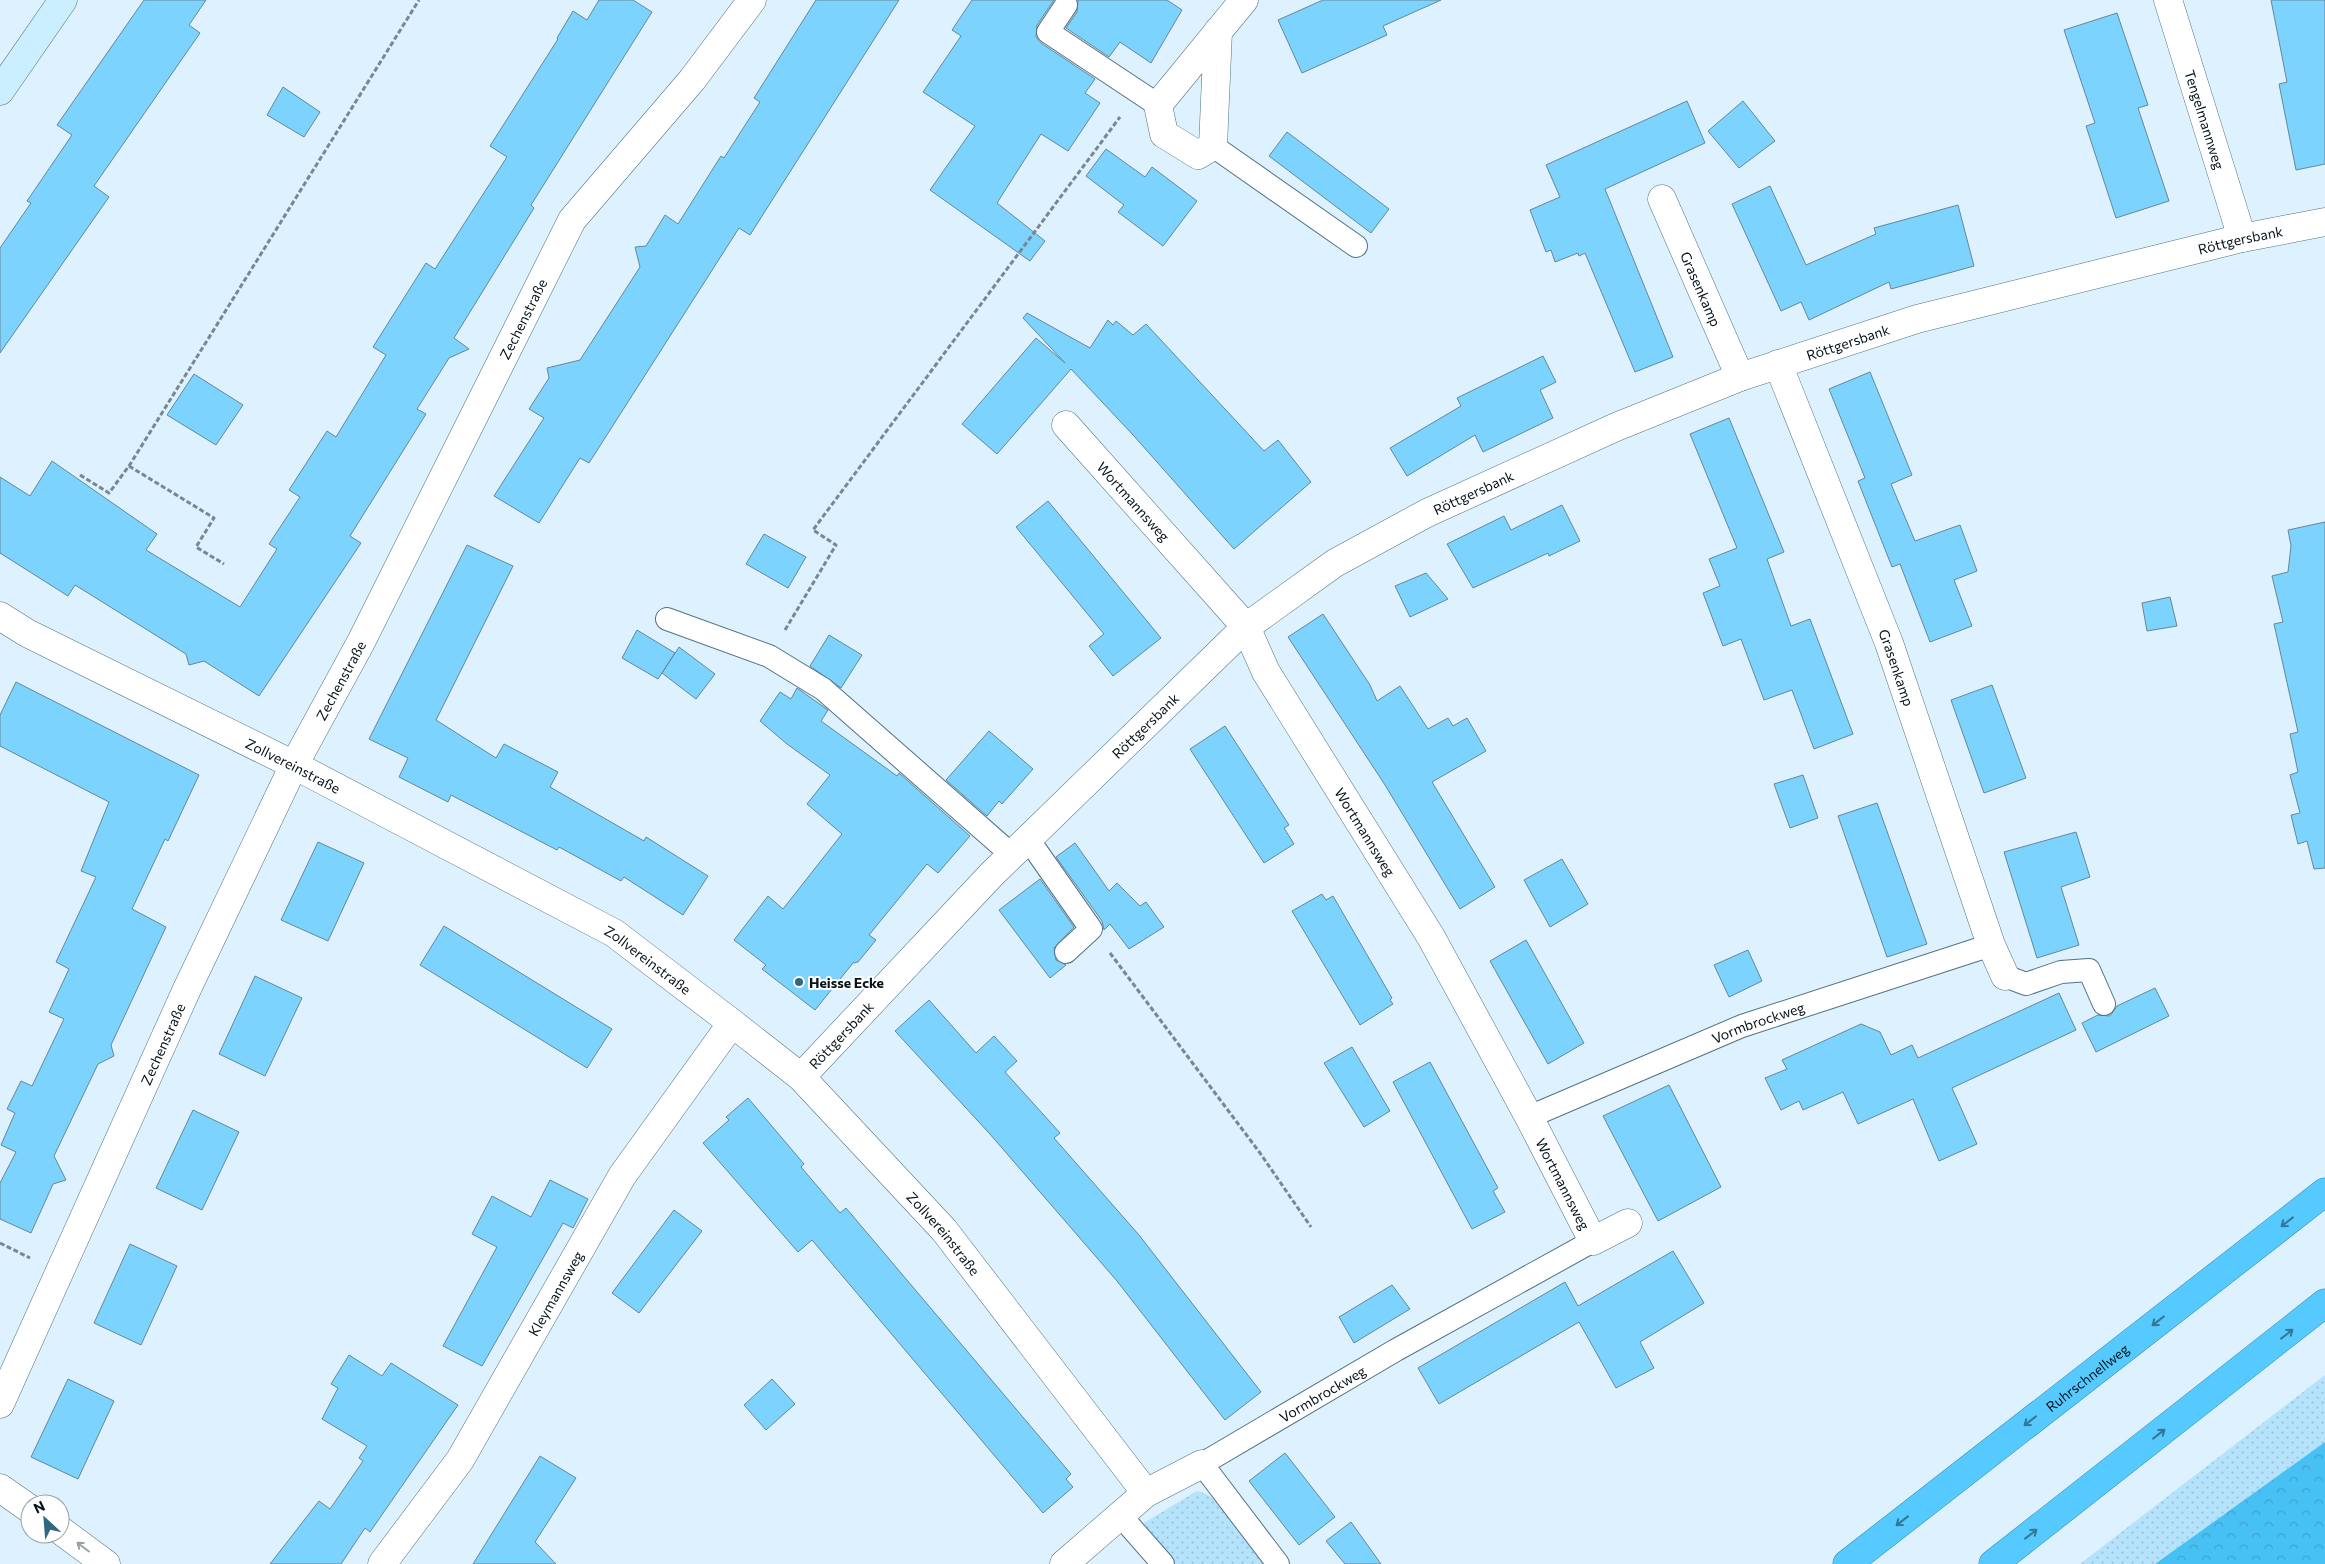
<svg xmlns="http://www.w3.org/2000/svg" width="2325" height="1564" font-family="Commissioner,sans-serif">
<defs>
<pattern id="grass-dots" width="8" height="8" patternUnits="userSpaceOnUse" patternTransform="scale(1.25)"><rect width="8" height="8" fill="#b4e3fb"/><path d="M2 2h.1M6 6h.1" fill="none" stroke="#99c2d7" stroke-width="1.8" stroke-linecap="round"/></pattern>
<pattern id="forest-crowns" width="20" height="18" patternUnits="userSpaceOnUse" patternTransform="scale(1.25)"><rect width="20" height="18" fill="#47c0f4"/><path d="M2 6a3 3 0 1 1 6 0M12 15a3 3 0 1 1 6 0" fill="none" stroke="#3da4d1"/></pattern>
</defs>
<rect width="100%" height="100%" fill="#ddf2fe"/>
<path fill="url(#grass-dots)" d="M2325,1375V1442L2155,1564H2080Z
M1197,1491C1227,1498 1248,1540 1266,1564H1175L1142,1524Z"/>
<path fill="url(#forest-crowns)" d="M2325,1442V1564H2155Z"/>
<path fill="#7cd3fd" stroke="#658798" d="M144,0H206L189,25L200,33L94,186L109,197L0,353V248L31,203L27,201L72,135L57,125Z
M599,0H633L652,12L531,205L534,208L454,338L469,349L449,358L417,409L426,414L350,536L361,543L259,696L204,661L189,665L186,654L75,585L68,596L0,553V477L30,496L52,461L157,534L146,550L240,607L277,549L269,544L300,497L289,490L327,431L336,437L386,355L373,347L426,263L435,269L507,157L490,146L558,39L557,38L573,11L587,20Z
M816,0H899L750,235L739,228L589,463L580,458L539,523L494,496L544,418L529,409L549,378L547,368L580,360L640,267L635,247L646,246L665,215L678,224L721,156L724,158L760,102L754,98Z
M972,0H1054L1037,25L1036,37L1041,43L1095,79L1085,93L1100,103L1068,151L1041,134L997,203L1045,241L1030,261L930,190L975,126L923,92L961,36L952,30Z
M1078,0H1167L1182,10L1151,63L1120,42L1109,57L1066,28L1077,12Z
M1323,0H1441L1383,26L1387,35L1302,73L1278,20Z
M2271,0H2325V164L2296,170L2279,84L2287,82Z
M2117,13L2148,105L2138,108L2169,201L2116,218L2086,126L2095,123L2064,30Z
M283,87L320,112L304,137L267,115Z
M1687,101L1705,143L1605,189L1673,357L1635,372L1585,253L1579,256L1578,253L1555,262L1551,250L1546,252L1530,210L1560,197L1546,165Z
M1743,101L1775,141L1739,168L1708,131Z
M1287,132L1389,209L1371,233L1269,156Z
M1106,149L1145,177L1152,167L1197,201L1163,246L1118,212L1124,205L1086,176Z
M1770,186L1806,265L1876,234L1874,228L1958,205L1974,266L1891,289L1889,282L1809,320L1801,302L1781,311L1732,204Z
M1027,313L1090,348L1108,320L1113,325L1116,321L1133,335L1146,324L1264,451L1278,440L1311,482L1234,549L1134,436L1071,369L997,454L962,424L1036,338L1065,363L1023,318Z
M1543,356L1556,382L1540,390L1553,418L1483,452L1475,435L1407,476L1390,448L1461,406L1457,398Z
M1870,372L1912,475L1891,484L1915,541L1960,525L1977,571L1954,580L1972,626L1930,642L1900,564L1892,567L1858,481L1865,478L1829,389Z
M194,374L243,405L216,445L167,415Z
M1729,418L1784,552L1767,559L1791,626L1810,619L1853,734L1814,749L1792,690L1764,700L1741,639L1723,646L1703,593L1720,586L1709,559L1737,548L1690,434Z
M1048,501L1161,638L1113,676L1089,646L1104,634L1016,527Z
M1562,505L1580,541L1549,556L1548,553L1473,588L1447,544L1504,516L1511,530Z
M2325,522V868L2314,869L2307,841L2298,844L2291,815L2300,813L2290,775L2298,772L2290,734L2298,732L2274,624L2283,622L2272,576L2288,572L2291,546L2288,530Z
M764,534L806,557L788,588L746,564Z
M467,545L513,566L436,720L496,758L504,744L558,772L550,787L644,841L646,837L708,876L683,915L624,877L621,881L559,847L557,850L451,795L448,802L399,777L408,758L369,739Z
M1426,573L1448,599L1410,617L1395,586Z
M2170,597L2177,626L2147,631L2142,603Z
M1323,614L1370,685L1377,701L1400,686L1428,729L1448,718L1453,726L1467,718L1486,751L1432,782L1495,887L1460,909L1385,785L1288,637Z
M637,630L675,653L658,679L622,658Z
M829,635L862,655L841,688L810,666Z
M679,647L715,674L696,699L662,673Z
M16,682L199,775L168,841L165,839L132,909L166,927L111,1045L114,1056L98,1064L54,1156L66,1180L53,1184L31,1233L0,1219V1183L16,1152L1,1145L15,1113L7,1109L21,1081L32,1086L64,1019L49,1012L69,969L56,962L96,877L81,871L109,802L0,746V715Z
M1992,685L2026,778L1984,793L1951,700Z
M797,688L828,710L821,721L897,776L899,773L970,836L938,873L927,864L869,935L876,940L858,962L853,963L815,1010L762,969L766,965L734,940L768,896L783,909L842,834L807,804L830,775L787,744L760,721L780,692L791,699Z
M1225,726L1289,825L1284,828L1294,844L1264,863L1190,749Z
M989,731L1033,769L1002,804L999,801L987,816L946,780Z
M1803,775L1818,818L1790,828L1774,784Z
M1877,803L1927,944L1887,957L1838,816Z
M2076,832L2090,877L2061,887L2079,945L2037,958L2004,852Z
M318,842L364,863L328,941L281,920Z
M1075,843L1109,891L1117,883L1140,906L1146,902L1164,927L1129,949L1110,924L1104,930L1102,921L1056,857Z
M1562,859L1588,904L1550,927L1524,880Z
M1040,879L1074,927L1054,948L1056,960L1066,965L1050,978L999,910Z
M1322,894L1326,900L1333,896L1392,998L1390,1000L1393,1004L1360,1025L1292,911Z
M444,926L612,1029L587,1068L420,965Z
M1526,940L1584,1043L1548,1064L1490,961Z
M1748,950L1762,981L1729,997L1714,965Z
M255,976L302,998L265,1076L219,1054Z
M2155,988L2169,1016L2096,1052L2082,1023L2098,1015L2110,1016L2117,1006Z
M2059,993L2076,1030L1952,1088L1977,1144L1939,1161L1913,1099L1858,1124L1843,1092L1803,1110L1799,1101L1781,1110L1765,1078L1787,1069L1782,1060L1861,1024L1880,1032L1891,1055L1912,1045L1918,1058Z
M929,1000L976,1053L994,1036L1017,1061L1005,1072L1060,1133L1054,1138L1139,1235L1261,1392L1225,1420L1117,1281L989,1133L895,1031Z
M1352,1047L1390,1111L1364,1127L1324,1063Z
M1430,1062L1498,1188L1493,1191L1505,1212L1472,1229L1393,1082Z
M1669,1085L1721,1187L1658,1221L1603,1116Z
M748,1098L804,1164L801,1167L840,1213L846,1208L1071,1474L1066,1479L1073,1487L1043,1513L812,1240L798,1252L703,1143L729,1120L726,1117Z
M193,1110L239,1132L202,1210L156,1188Z
M550,1180L588,1199L573,1228L563,1223L482,1366L443,1346L497,1247L472,1234L492,1196L531,1217Z
M674,1210L702,1231L639,1313L612,1293Z
M130,1244L177,1266L141,1345L94,1323Z
M1673,1251L1704,1303L1640,1342L1654,1368L1616,1388L1579,1322L1439,1404L1418,1368L1565,1282L1578,1306Z
M1392,1285L1410,1309L1354,1343L1339,1317Z
M349,1355L382,1376L391,1363L458,1405L370,1532L365,1528L341,1564H270L319,1501L330,1509L363,1461L359,1458L367,1446L322,1419L338,1388L331,1384Z
M68,1379L114,1401L78,1479L31,1457Z
M772,1379L795,1404L766,1430L744,1405Z
M1285,1453L1335,1517L1299,1545L1249,1481Z
M540,1456L576,1478L535,1542L556,1564H473Z
M1351,1522L1381,1564H1345L1326,1541Z"/>
<g fill="none" stroke-linecap="round" stroke-linejoin="round">
<defs>
<g id="service">
<path d="M1066,5L1048,32L1158,105"/>
<path d="M1213,146L1356,246"/>
<path d="M667,619L769,656L823,689L1012,855"/>
<path d="M1028,839L1091,929L1066,952"/>
<path d="M2005,976L2026,984L2061,972L2089,970L2104,1004"/>
<path id="s1" d="M1529,1117L1742,1026L1991,945"/>
<path d="M1120,1515L1163,1564"/>
<path id="s2" d="M1278,1564L1202,1464L1396,1350L1593,1241"/>
</g>
<g id="minor">
<path id="s3" d="M2168,0L2242,238"/>
<path d="M1218,31L1213,146L1198,155L1164,134L1158,105L1244,0"/>
<path id="s4" d="M1662,199L1740,377"/>
<path id="s5" d="M1778,364L1889,643L1991,945L2005,976"/>
<path id="s6" d="M1066,425L1246,627L1266,672L1431,937L1529,1117L1593,1241L1628,1223"/>
<path id="s7" d="M0,616L27,633L294,765L614,933L732,1023L801,1077L944,1230L1146,1493"/>
<path id="s8" d="M801,1077L992,874L1246,627L1335,563L1427,513L1616,427L1740,377L1917,319L2242,238L2325,222"/>
<path id="s9" d="M0,1404L187,989L294,765L361,642L572,220L692,80L752,0"/>
<path d="M0,1488L30,1509"/>
<path d="M60,1530L106,1564"/>
<path id="s10" d="M382,1564L460,1460L622,1176L732,1023"/>
<path d="M1064,1564L1146,1493L1202,1464"/>
</g>
<path id="secondary" d="M0,91L63,0"/>
<g id="motorway">
<path id="s11" d="M1847,1564L2325,1192"/>
<path d="M1993,1564L2325,1303"/>
</g>
</defs>
<use href="#service" stroke="#517283" stroke-width="24"/>
<use href="#minor" stroke="#517283" stroke-width="29"/>
<use href="#secondary" stroke="#517283" stroke-width="29"/>
<use href="#motorway" stroke="#3a8aae" stroke-width="29"/>
<path stroke="#778891" stroke-width="3" stroke-dasharray="5 2.5" stroke-linecap="butt" d="M129,466L214,518L196,547L224,564
M80,475L109,493L129,466L419,0
M785,630L836,545L813,530L1120,117
M1110,953L1260,1153L1311,1227
M0,1243L30,1258"/>
<use href="#service" stroke="#fff" stroke-width="22"/>
<use href="#minor" stroke="#fff" stroke-width="28"/>
<use href="#secondary" stroke="#ccefff" stroke-width="28"/>
<use href="#motorway" stroke="#56cafe" stroke-width="28"/>
</g>
<defs><path id="oneway-shaft" d="M-6 0H5M1.5-3L5.5 0L1.5 3" fill="none" stroke-width="1.6" stroke-linecap="round" stroke-linejoin="round" transform="scale(1.25)"/></defs>
<g stroke="#327897">
<use href="#oneway-shaft" transform="translate(2287 1222) rotate(142)"/>
<use href="#oneway-shaft" transform="translate(2158 1321) rotate(142)"/>
<use href="#oneway-shaft" transform="translate(2287 1334) rotate(-38)"/>
<use href="#oneway-shaft" transform="translate(2030 1421) rotate(142)"/>
<use href="#oneway-shaft" transform="translate(2159 1434) rotate(-38)"/>
<use href="#oneway-shaft" transform="translate(1902 1521) rotate(142)"/>
<use href="#oneway-shaft" transform="translate(2031 1534) rotate(-38)"/>
</g>
<use stroke="#9ba1a3" href="#oneway-shaft" transform="translate(83 1547) rotate(-143)"/>
<circle fill="#306882" stroke="#fff" stroke-width="2" cx="799" cy="982" r="5"/>
<g text-anchor="middle" dominant-baseline="central" stroke-width="4" stroke-linejoin="round" paint-order="stroke">
<g font-size="14" fill="#061319" stroke="#fff">
<text stroke="none"><textPath href="#s3" startOffset="125">Tengelmannweg</textPath></text>
<text stroke="none"><textPath href="#s8" startOffset="1708">Röttgersbank</textPath></text>
<text stroke="none"><textPath href="#s4" startOffset="98">Grasenkamp</textPath></text>
<text stroke="none"><textPath href="#s9" startOffset="1205">Zechenstraße</textPath></text>
<text stroke="none"><textPath href="#s8" startOffset="1302">Röttgersbank</textPath></text>
<text stroke="none"><textPath href="#s8" startOffset="898">Röttgersbank</textPath></text>
<text stroke="none"><textPath href="#s6" startOffset="102">Wortmannsweg</textPath></text>
<text stroke="none"><textPath href="#s5" startOffset="326">Grasenkamp</textPath></text>
<text stroke="none"><textPath href="#s9" startOffset="800">Zechenstraße</textPath></text>
<text stroke="none"><textPath href="#s8" startOffset="492">Röttgersbank</textPath></text>
<text stroke="none"><textPath href="#s7" startOffset="329">Zollvereinstraße</textPath></text>
<text stroke="none"><textPath href="#s6" startOffset="508">Wortmannsweg</textPath></text>
<text stroke="none"><textPath href="#s7" startOffset="734">Zollvereinstraße</textPath></text>
<text stroke="none"><textPath href="#s1" startOffset="248">Vormbrockweg</textPath></text>
<text stroke="none"><textPath href="#s8" startOffset="58">Röttgersbank</textPath></text>
<text stroke="none"><textPath href="#s9" startOffset="395">Zechenstraße</textPath></text>
<text stroke="none"><textPath href="#s6" startOffset="912">Wortmannsweg</textPath></text>
<text stroke="none"><textPath href="#s7" startOffset="1139">Zollvereinstraße</textPath></text>
<text stroke="none"><textPath href="#s10" startOffset="322">Kleymannsweg</textPath></text>
<text stroke="none"><textPath href="#s11" startOffset="304">Ruhrschnellweg</textPath></text>
<text stroke="none"><textPath href="#s2" startOffset="265">Vormbrockweg</textPath></text>
</g>
<g font-size="14" font-weight="bold" fill="#061319" stroke="#fff" text-anchor="start">
<text x="809" y="982">Heisse Ecke</text>
</g>
</g>
<g transform="translate(45 1519) rotate(334)"><circle r="24" fill="#ffffff" stroke="#9ba1a3"/>
<path d="M0-4L9 19L0 12L-9 19Z" fill="#306882"/>
<text y="-8" font-size="14" font-weight="bold" text-anchor="middle" fill="#061319">N</text>
</g>
</svg>
